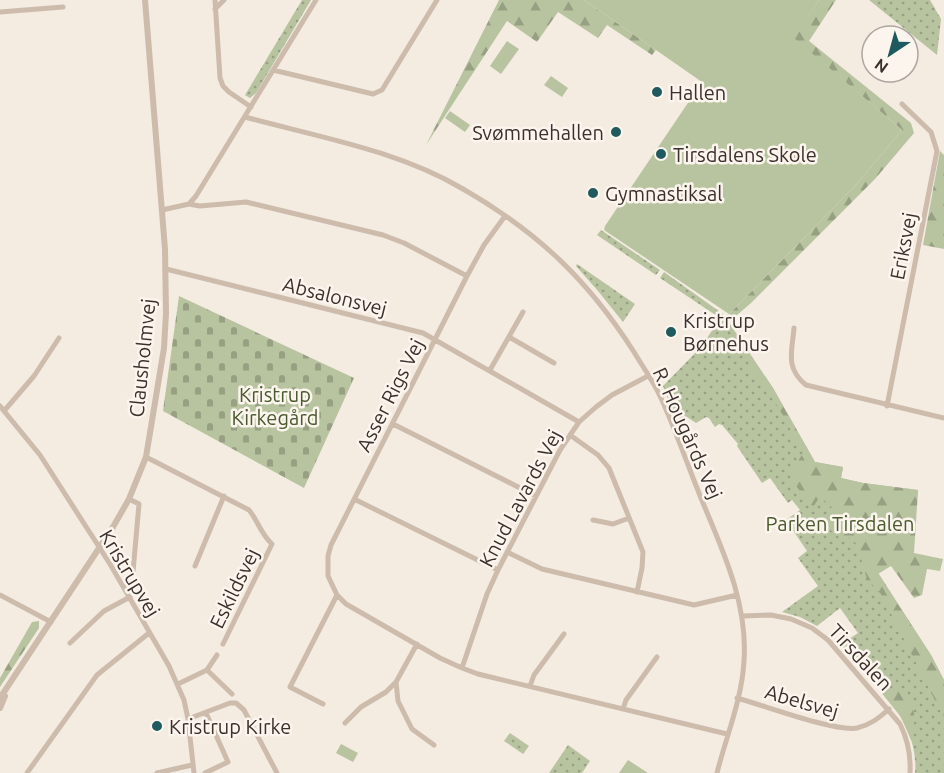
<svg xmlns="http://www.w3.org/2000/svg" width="944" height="773" font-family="Ubuntu,sans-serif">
<defs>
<pattern id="grass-dots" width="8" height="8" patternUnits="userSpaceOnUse" patternTransform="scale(1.5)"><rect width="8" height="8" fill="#b8c4a0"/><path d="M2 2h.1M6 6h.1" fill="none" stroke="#97a083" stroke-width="1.8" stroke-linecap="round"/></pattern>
<pattern id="forest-firs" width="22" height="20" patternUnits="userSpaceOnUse" patternTransform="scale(1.5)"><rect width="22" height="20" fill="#b8c4a0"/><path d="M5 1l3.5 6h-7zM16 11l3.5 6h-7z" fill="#97a083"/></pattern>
<pattern id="cemetery-stones" width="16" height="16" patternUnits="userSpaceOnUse" patternTransform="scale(1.5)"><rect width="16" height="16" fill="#b8c4a0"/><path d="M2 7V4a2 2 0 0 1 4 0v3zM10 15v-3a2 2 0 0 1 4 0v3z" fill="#97a083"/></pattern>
</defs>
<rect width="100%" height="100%" fill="#f4ebe1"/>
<path fill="url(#grass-dots)" d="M302,0H311L256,93L250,98L245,95Z
M869,0H930L941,19L937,55Z
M601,230L660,270L656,275L597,235Z
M577,264L635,304L623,322L598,291L576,266Z
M664,272L723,314L722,317L729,314L730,324L773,388L815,462L843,467L841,478L863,483L918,490L917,501L868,557L931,655L944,680V773H915C920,721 872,681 840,645L858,633L840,608L817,626L800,617L782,612L818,586L798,558L807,551L786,520L800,510L792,500L788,503L770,478L762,483L737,446L738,444L722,425L719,424L715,427L709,418L706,417L696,423L687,417L676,420L663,386L702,346L720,318L660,278Z
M510,733L529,746L523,754L504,741Z
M568,745L590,761L582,773H549Z"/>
<path fill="url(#forest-firs)" d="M499,0H584L656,50L652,55L607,25L598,38L558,12L537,42L507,21L426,145Z
M819,0H836L809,41L911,123L914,133L875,179L751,303L730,321L729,314L856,185L902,130L793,38Z
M940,151L944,155V249L923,245Z
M749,363H751L765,376L773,388L815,462L843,467L841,478L863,483L918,490L914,553L943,559L940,571L927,569L922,595L914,598L891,566L878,574L931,655L944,680V718L881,594L867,579L857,545L851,538L841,537L829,529C839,516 833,503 819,498L813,507L792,481L790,475L803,453C792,434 783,412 769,394C763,385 751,373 749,363Z
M39,621V628L0,687V678L32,622Z
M880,691L901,692L910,698L915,718L911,740L901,717Z"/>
<path fill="url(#cemetery-stones)" d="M179,296L354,378L304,488L163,411Z"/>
<path fill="#b8c4a0" d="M584,0H819L794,38L902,130L856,185L729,314L604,230L605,226L702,82Z
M507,41L519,49L501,74L490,66Z
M551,76L568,88L562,97L544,85Z
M450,111L470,125L465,132L445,118Z
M341,744L358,753L353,762L336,753Z
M628,760L648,773H619Z"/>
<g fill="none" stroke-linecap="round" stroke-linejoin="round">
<path stroke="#cdbbac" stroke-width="5" d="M215,0L220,78L223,86L229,92L251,107
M215,9L224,0
M0,12L63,7
M273,70L373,94L382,90L437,0
M245,117C318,137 397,150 463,189C538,232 588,280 634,352C643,367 653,381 660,396C676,430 688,467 703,503C724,553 748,605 744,661C742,699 726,737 717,773
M189,204L200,206L246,202L383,235L404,243L467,276
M162,210L189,204L196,196L316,0
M505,216L484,245L467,276L331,545L328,556V576L337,595L346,604L440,658L462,668L478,674L727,734
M166,269L423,333L579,422
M794,328C792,352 785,368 806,385L944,418
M509,337L554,363
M490,370L523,312
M0,406L40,455L110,564L169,666L184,700L188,719L194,773
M887,406L937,151L931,132L902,104
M4,411L34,376L59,338
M393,424L536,496
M570,435L598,455L609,468L643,552L642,568L637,592
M146,457L249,510C258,521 261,534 272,544L223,644
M354,499L498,570
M593,520L613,524L629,518
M507,552L542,569L694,605L737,595
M195,566L224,496
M124,587L132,583L139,504L129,499
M0,595L51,622
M742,616L771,615L791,619L812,628L828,640L900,724C908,740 911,754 910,773
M70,643L104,611L130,597
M417,644L396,682L398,701L412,729L434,745
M462,668L487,594L498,570L560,450L579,422L596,407L612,395L648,376
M207,670L217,655
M178,684L207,670L232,694
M530,686L534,675L564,634
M737,698C763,705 834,732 857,728C870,725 879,718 889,709
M323,704L290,687L337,595
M623,709L626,700L657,657
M188,719L230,703H236L244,710L277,773
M345,723L361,707L386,692L396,682
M27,773L97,675L149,633
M157,773L192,765
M205,773L228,762L206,713"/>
<path stroke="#cdbbac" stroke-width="6" d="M0,698L113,527L129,499L146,457L164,348L166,313L165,249L145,0
M0,708L5,696"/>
</g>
<g fill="#1f5a5e" stroke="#fbf5ee" stroke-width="2">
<circle cx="657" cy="92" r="6"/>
<circle cx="616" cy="132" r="6"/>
<circle cx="661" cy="154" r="6"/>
<circle cx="593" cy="193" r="6"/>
<circle cx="671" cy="332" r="6"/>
<circle cx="157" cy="726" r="6"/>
</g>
<g text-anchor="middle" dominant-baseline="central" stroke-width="5" stroke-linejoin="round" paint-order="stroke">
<g font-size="20" fill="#3b302b" stroke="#fbf5ee" text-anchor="start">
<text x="669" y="92">Hallen</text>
<text x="604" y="132" text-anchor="end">Svømmehallen</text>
<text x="673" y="154">Tirsdalens Skole</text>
<text x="605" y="193">Gymnastiksal</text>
<text x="683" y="320">Kristrup<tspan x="683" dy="23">Børnehus</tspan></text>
<text x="169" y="726">Kristrup Kirke</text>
</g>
<g font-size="20" fill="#3b302b" stroke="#fbf5ee">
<text transform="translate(903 246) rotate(-79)">Eriksvej</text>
<text transform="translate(335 296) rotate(14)">Absalonsvej</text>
<text transform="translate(142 358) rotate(-84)">Clausholmvej</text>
<text transform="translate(390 395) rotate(-63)">Asser Rigs Vej</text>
<text transform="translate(688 433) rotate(66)">R. Hougårds Vej</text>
<text transform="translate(520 498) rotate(-62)">Knud Lavards Vej</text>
<text transform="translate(130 573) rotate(59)">Kristrupvej</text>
<text transform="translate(234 588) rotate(-64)">Eskildsvej</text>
<text transform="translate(861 657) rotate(47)">Tirsdalen</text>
<text transform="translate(802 701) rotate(16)">Abelsvej</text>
</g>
<g font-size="20" fill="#4a5a2e" stroke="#fbf5ee">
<text x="275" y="394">Kristrup<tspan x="275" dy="23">Kirkegård</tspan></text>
<text x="840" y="523">Parken Tirsdalen</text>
</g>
</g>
<g transform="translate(890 54) rotate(216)"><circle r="28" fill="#fbf5ee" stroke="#aea6a0" stroke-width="1.5"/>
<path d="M0-4.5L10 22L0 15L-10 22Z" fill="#1f5a5e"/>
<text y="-9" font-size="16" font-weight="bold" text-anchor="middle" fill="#3b302b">N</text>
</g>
</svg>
